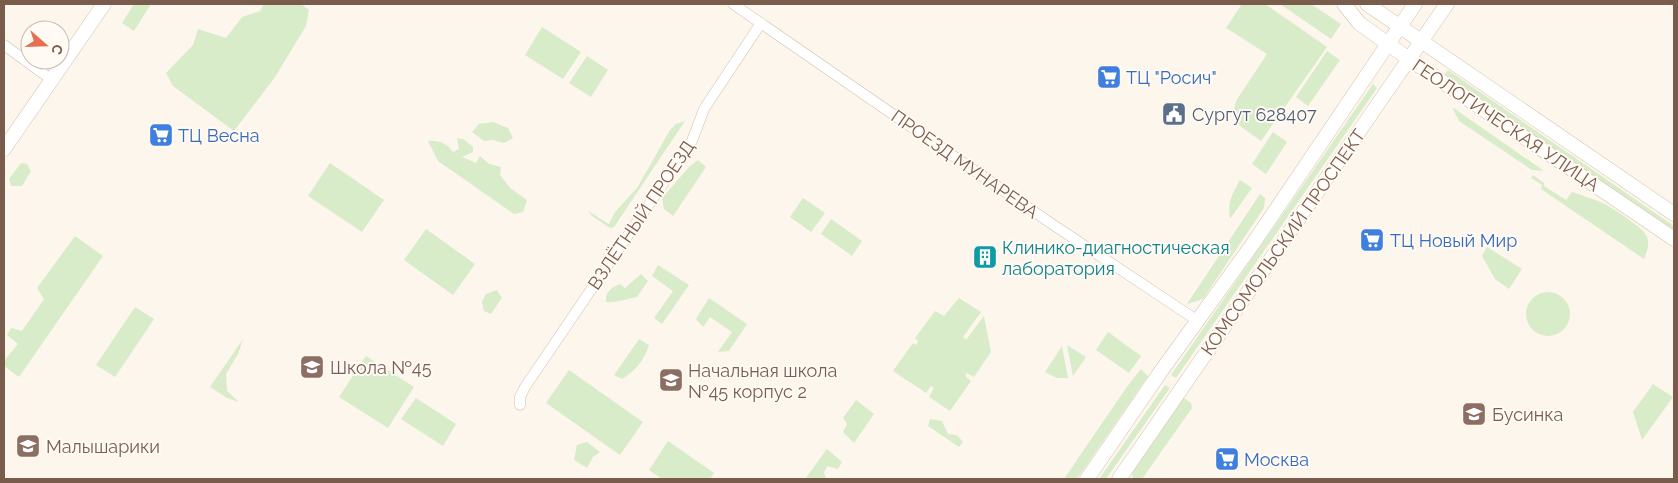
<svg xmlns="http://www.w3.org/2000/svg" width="1678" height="483" font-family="Raleway,sans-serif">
<rect width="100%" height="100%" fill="#fdf6ec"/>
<path fill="#d8ecc9" d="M134,4H151L134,31L122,23Z
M264,4H301L309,10L306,26L275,77L234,131L173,86L166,73L193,45L198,29L226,38L242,17L260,11Z
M1242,4H1265L1327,47L1261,141L1240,126L1233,114L1236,101L1267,54L1226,28Z
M1280,4H1311L1341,24L1331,39Z
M542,27L581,52L563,79L525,55Z
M1327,51L1340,60L1308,106L1296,97Z
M587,56L608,70L591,97L569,83Z
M1448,70L1674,226V231L1445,74Z
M1373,84L1377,88L1176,378L1171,375Z
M1452,107L1544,171L1532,170L1459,121Z
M685,121L614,227L610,228L592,216L588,211L609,224L615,212L637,188L670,130L676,124Z
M493,122L508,128L513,138L504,143L493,140L484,141L472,132L479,124Z
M1273,132L1287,142L1266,174L1252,164Z
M457,138L463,139L473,147V152L462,157L476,163L480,156L489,164L501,167L500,175L510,188L527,200L523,212L514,214L438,161L428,141C438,140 447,143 453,152L459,149Z
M698,160L706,167L673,216L664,209L662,198L689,167Z
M21,163L27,164L31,171L22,186H11L9,179Z
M330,163L384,200L362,232L308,196Z
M1533,175L1544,183V186L1566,200L1572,192C1583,196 1594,199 1605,204C1614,209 1644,228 1647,237C1650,244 1647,252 1644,259L1541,189L1542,185L1531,178Z
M1240,180L1252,188L1230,219C1227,203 1232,194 1240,180Z
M1260,194L1265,198L1264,208L1203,299L1187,304Z
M803,198L825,213L811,232L790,217Z
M831,219L862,241L852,256L821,234Z
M426,229L475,264L453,295L404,260Z
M75,236L103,256L19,377L4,366V361L18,344L7,335L11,328L22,331L44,299L37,288Z
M1487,247L1522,269L1509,289L1495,279L1482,256Z
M658,265L689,285L662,324L654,318L673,291L652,276Z
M641,274L648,281L637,297C626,299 617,303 606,302C605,292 612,287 620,284L625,288Z
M497,290L502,298L491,314L484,311L482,302L486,294Z
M1526 314a22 22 0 1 1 44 0a22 22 0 1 1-44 0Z
M709,298L747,324L729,351L718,352L732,332L710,317L703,327L696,319Z
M959,298L981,312L963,337L966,340L984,316L991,352L974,377L967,373L965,376L971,381L950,411L929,397L934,388L931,386L926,393L893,371L913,343L916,345L918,341L915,338L935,311L944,316Z
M135,307L154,319L115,377L96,365Z
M1108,332L1141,356L1129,373L1096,350Z
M243,339L238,354L226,374L227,391L239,402L227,398L210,387Z
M639,339L649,345C644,361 635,371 622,379L614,375Z
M1067,345L1086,357L1073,376Z
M1062,346L1068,378H1057L1045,372Z
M366,356L414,387L388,428L339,397Z
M1141,369L1148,376L1077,479H1064L1126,388Z
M569,370L643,422L620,455L546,403Z
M1653,384L1673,397L1642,440L1633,412Z
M1165,385L1170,388L1106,479H1099Z
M416,398L456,424L443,446L401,419Z
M1184,398L1191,403L1192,408L1142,479H1133L1132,473Z
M856,400L874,414L854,443L843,432L847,424L843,418Z
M930,419L942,421L948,434L957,435L963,442L959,447L928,426Z
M668,441L714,473L710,479H662L649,470Z
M587,442L600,452L593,457L587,468L574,460L577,445Z
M827,449L842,462L838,469L827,466L824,473L826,478L805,479Z"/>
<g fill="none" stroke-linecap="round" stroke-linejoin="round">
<defs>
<path id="street" d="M733,4L1052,224L1198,321
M4,45L52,80
M520,405V397L525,387L692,141L704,109L761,23"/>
<path id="secondary" d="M1344,4L1359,23L1409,59L1674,239
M1367,4L1674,214
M4,149L104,4
M1087,479L1159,374L1252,245L1415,4
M1119,479L1447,4"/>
</defs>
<use href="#street" stroke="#d1beb0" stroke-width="11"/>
<use href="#secondary" stroke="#d6c0b0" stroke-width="15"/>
<use href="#street" stroke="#fff" stroke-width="10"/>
<use href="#secondary" stroke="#fff" stroke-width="14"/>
</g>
<defs>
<symbol id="supermarket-square" viewBox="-11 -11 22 22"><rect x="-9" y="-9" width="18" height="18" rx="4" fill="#3f7fe0" stroke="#fffaf3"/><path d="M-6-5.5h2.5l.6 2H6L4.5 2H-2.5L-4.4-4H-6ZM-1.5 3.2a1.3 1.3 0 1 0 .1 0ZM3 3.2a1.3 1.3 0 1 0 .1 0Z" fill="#fff"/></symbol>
<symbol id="civic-square" viewBox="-11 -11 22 22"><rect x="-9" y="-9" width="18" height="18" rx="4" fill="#5c6f8a" stroke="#fffaf3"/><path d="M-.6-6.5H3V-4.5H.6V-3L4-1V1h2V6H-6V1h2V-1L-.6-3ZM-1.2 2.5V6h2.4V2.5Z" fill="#fff"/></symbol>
<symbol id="building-square" viewBox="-11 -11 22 22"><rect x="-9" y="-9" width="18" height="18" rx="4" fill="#0f9aa8" stroke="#fffaf3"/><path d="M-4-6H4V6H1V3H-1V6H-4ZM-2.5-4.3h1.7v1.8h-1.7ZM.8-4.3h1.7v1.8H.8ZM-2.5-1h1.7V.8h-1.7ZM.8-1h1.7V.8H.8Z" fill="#fff"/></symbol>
<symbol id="school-square" viewBox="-11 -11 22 22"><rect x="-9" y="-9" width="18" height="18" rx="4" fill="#8d6e63" stroke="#fffaf3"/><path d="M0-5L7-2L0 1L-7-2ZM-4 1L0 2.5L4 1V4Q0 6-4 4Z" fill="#fff"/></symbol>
</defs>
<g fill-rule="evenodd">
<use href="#supermarket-square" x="1095" y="63" width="28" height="28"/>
<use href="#civic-square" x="1160" y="100" width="28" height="28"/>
<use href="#supermarket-square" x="147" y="121" width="28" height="28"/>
<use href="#supermarket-square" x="1358" y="226" width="28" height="28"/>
<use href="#building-square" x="971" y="243" width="28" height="28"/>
<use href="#school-square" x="298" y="353" width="28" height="28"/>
<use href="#school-square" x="657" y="366" width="28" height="28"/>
<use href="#school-square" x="1460" y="400" width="28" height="28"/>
<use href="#school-square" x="14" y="432" width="28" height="28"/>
<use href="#supermarket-square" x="1213" y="445" width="28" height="28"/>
</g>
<g text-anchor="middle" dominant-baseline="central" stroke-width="4" stroke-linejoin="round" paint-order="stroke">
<g font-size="18" fill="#366cbe" stroke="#fffaf3" text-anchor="start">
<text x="1126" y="77">ТЦ "Росич"</text>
<text x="178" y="135">ТЦ Весна</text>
<text x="1390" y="240">ТЦ Новый Мир</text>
<text x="1244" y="459">Москва</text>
</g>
<g font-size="18" fill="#4e5e75" stroke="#fffaf3" text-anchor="start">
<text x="1192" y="114">Сургут 628407</text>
</g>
<g font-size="18" fill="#7a5c4d" stroke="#fffaf3">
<text transform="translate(1506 125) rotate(34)">ГЕОЛОГИЧЕСКАЯ УЛИЦА</text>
<text transform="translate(965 164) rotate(35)">ПРОЕЗД МУНАРЕВА</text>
<text transform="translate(641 215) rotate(-56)">ВЗЛЁТНЫЙ ПРОЕЗД</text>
<text transform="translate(1283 242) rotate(-55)">КОМСОМОЛЬСКИЙ ПРОСПЕКТ</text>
</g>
<g font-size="18" fill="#0d838f" stroke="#fffaf3" text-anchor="start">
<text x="1002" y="247">Клинико-диагностическая<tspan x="1002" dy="21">лаборатория</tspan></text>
</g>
<g font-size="18" fill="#785e54" stroke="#fffaf3" text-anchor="start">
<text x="330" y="367">Школа №45</text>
<text x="688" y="370">Начальная школа<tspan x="688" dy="21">№45 корпус 2</tspan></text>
<text x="1492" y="414">Бусинка</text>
<text x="46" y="446">Малышарики</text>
</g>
</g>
<rect width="1678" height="483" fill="none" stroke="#7a5c4d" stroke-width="10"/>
<g transform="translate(45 45) rotate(110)"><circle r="24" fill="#fffaf3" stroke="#cabbb1"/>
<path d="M0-4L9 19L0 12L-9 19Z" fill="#e76f51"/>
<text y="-8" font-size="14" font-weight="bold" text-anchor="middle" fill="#7a5c4d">С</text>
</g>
</svg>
